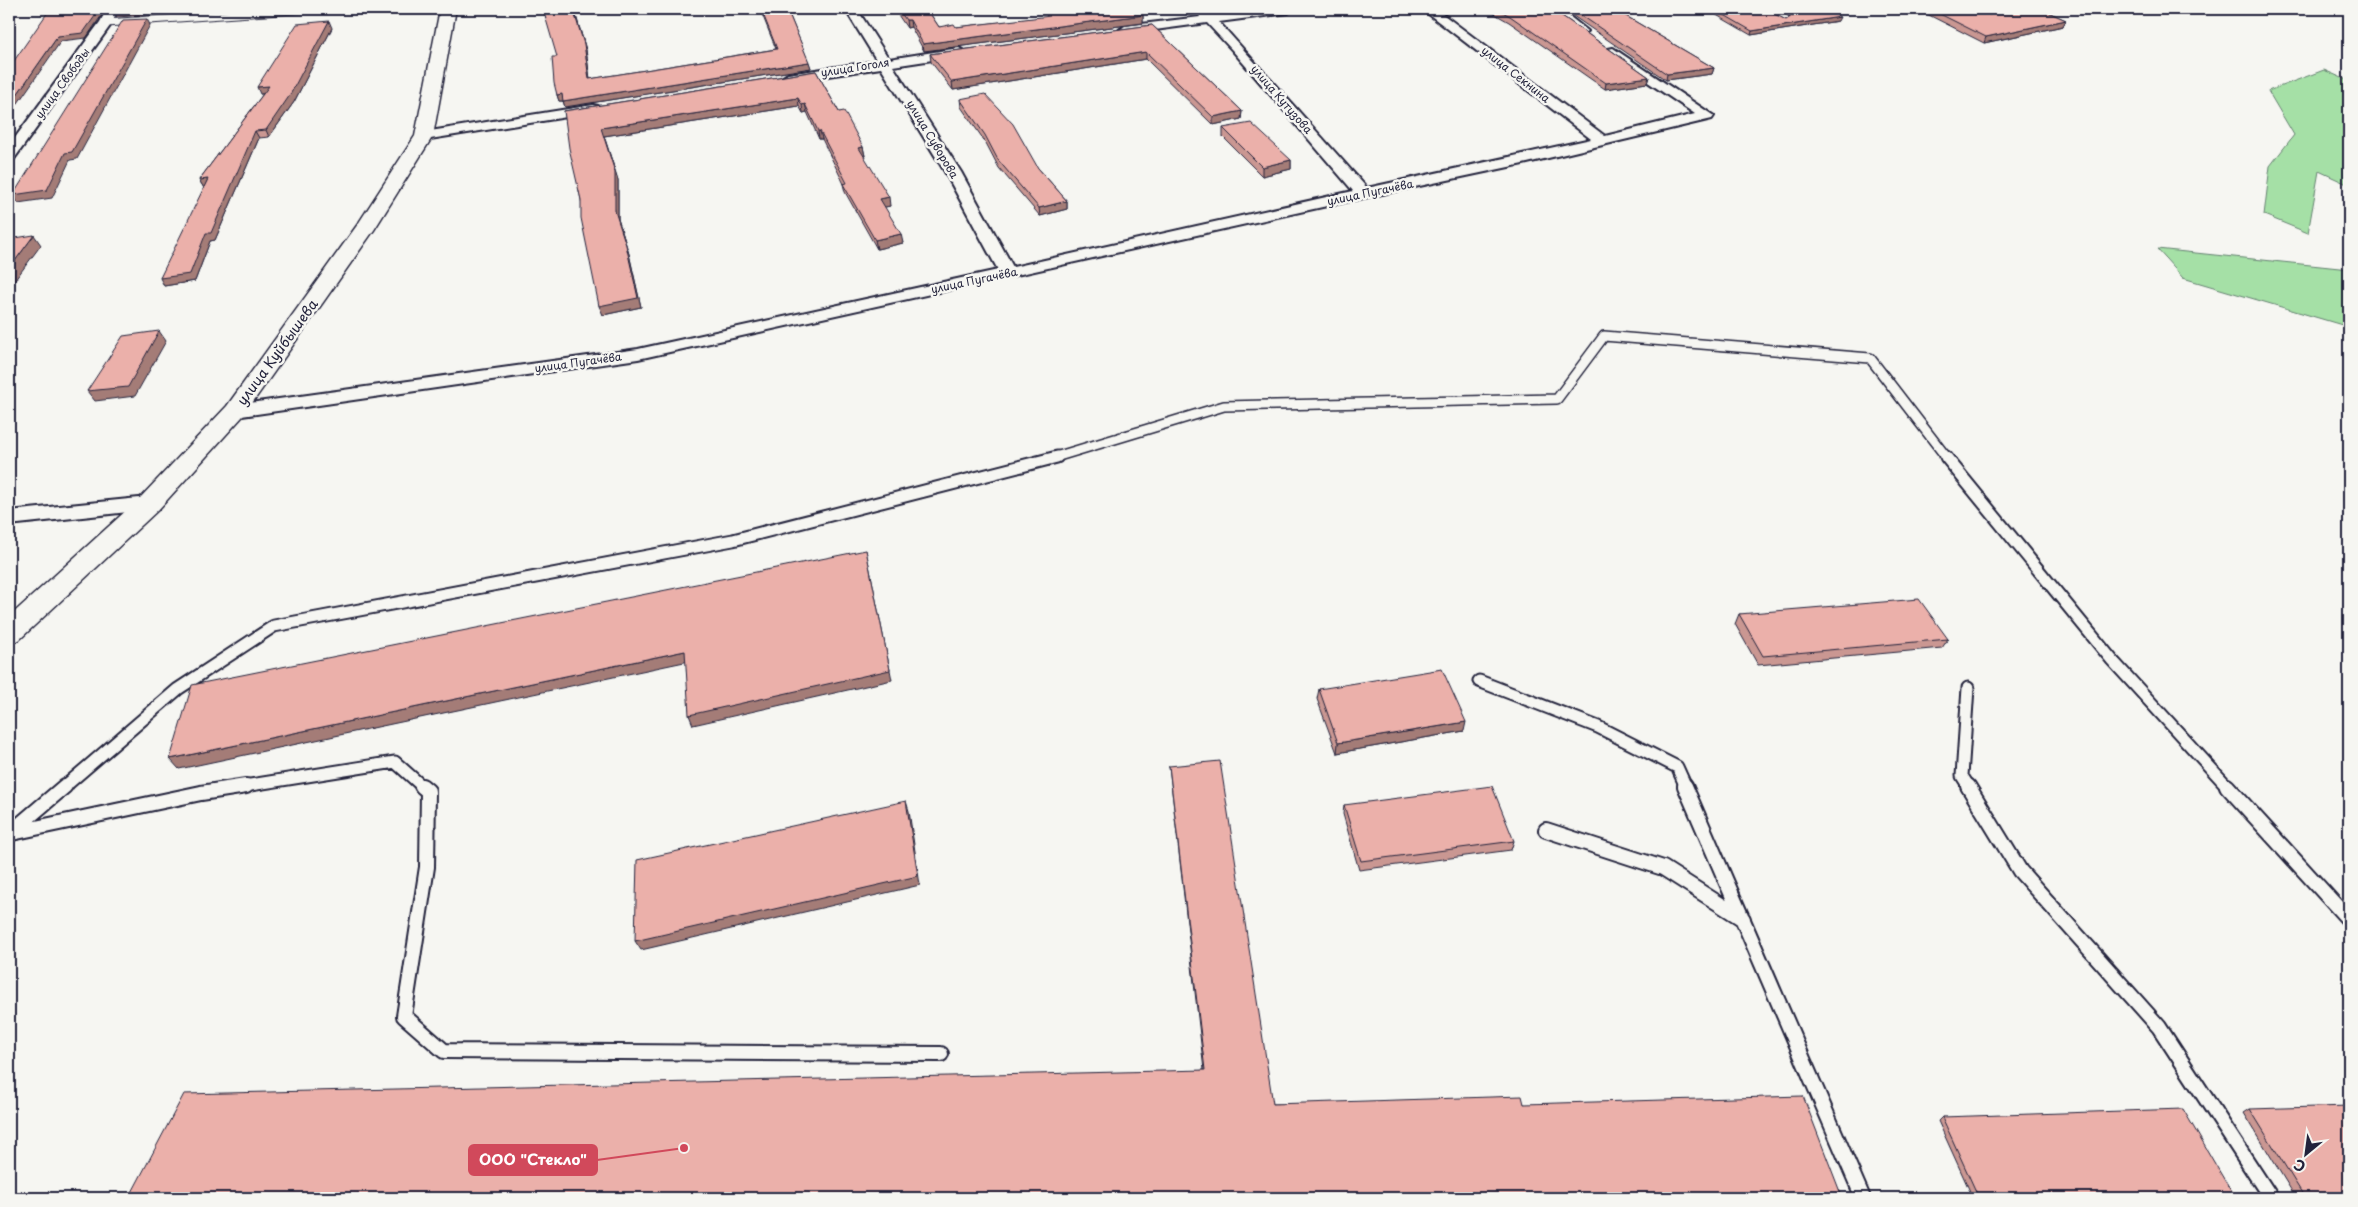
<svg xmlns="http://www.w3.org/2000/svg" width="2358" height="1207" font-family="'Playpen Sans',sans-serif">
<rect width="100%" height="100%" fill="#f6f6f2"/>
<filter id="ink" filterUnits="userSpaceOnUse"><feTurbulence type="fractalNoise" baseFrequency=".02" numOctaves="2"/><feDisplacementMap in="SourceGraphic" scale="10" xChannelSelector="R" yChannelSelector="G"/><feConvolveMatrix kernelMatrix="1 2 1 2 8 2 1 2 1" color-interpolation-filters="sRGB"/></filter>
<g filter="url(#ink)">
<path fill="#a5e0a6" stroke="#648170" d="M2324,70L2349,81V185L2319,171L2308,233L2264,215L2270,166L2294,135L2268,91Z
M2157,249L2349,269V327L2183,278Z"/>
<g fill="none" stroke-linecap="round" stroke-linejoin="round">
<defs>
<path id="lane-far3" d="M106,23L308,9"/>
<path id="lane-far2" d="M1052,458L1224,406L1557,399L1604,336L1870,358L1947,458"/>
<path id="lane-far1" d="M1946,457L2112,660L2228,787
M1479,681L1598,727L1677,767L1686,787
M1968,688L1962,776L1969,787
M64,787L178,689L274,626L733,540L1057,457
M238,787L395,762L423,787"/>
<path id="lane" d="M422,786L428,791L427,867L404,1016L444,1051L941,1054
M1685,786L1863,1198
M1968,786L2020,871L2159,1027L2271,1198
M2227,786L2349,920
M1546,830L1663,868L1743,919
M10,833L65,786
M12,833L201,793L246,786"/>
<path id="street" d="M107,9H119L110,26L14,159L9,160V146L100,22Z
M845,9H857L889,59L959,48L966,52L959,56L893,66L961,172L1013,267L1353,191L1232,50L1207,23L1125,34L1119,30L1125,26L1200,17L1197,12L1201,9H1207L1213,15L1261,9H1294L1288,13L1219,22L1367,188L1591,139L1422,9H1436L1605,136L1695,114L1608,55L1606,52L1608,49L1613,48L1714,116L1712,119L1523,164L1363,198L638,359L235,417L228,415L225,411L228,407L235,405L638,349L998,270L945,172L881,68L788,82L781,78L788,74L877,61Z
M1546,9H1560L1588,31L1582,35L1577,34Z
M1761,9H1776L1792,19L1786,23Z
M593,105L598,106L600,109L598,112L424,140L417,136L424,132Z
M149,497L156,499L159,504L156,509L9,525V511Z"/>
<path id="secondary" d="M440,9H456L433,136L374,230L243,416L158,510L19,640L9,643V617L140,498L227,406L358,224L415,136Z"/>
</defs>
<use href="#lane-far3" stroke="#22223b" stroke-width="9"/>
<use href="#lane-far2" stroke="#22223b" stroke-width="12"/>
<use href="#lane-far1" stroke="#22223b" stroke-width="15"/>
<use href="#lane" stroke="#22223b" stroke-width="18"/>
<use href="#street" stroke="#22223b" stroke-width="4"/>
<use href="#secondary" stroke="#22223b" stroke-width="3"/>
<use href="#lane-far3" stroke="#f6f6f2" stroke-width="7"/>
<use href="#lane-far2" stroke="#f6f6f2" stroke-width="9"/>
<use href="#lane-far1" stroke="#f6f6f2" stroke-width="11"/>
<use href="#lane" stroke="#f6f6f2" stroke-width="14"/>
<use href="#street" fill="#f6f6f2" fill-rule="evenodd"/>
<use href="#secondary" fill="#f6f6f2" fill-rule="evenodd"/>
</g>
<path fill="#ca9792" stroke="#22223b" d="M116,9H159L156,14L117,17L114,12Z
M574,9L586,50L590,79L776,49L760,9H787L811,68L565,107L563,101H559L557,95V57Z
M894,9H927L939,27H956L1047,17L1046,12L1143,15V23L924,51L911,27L907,28Z
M1486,9H1552L1649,77L1647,83L1605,89L1509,22Z
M1563,9H1614L1714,68L1712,74L1666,80Z
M1706,9H1765L1786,20L1791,17L1779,9H1823L1838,21L1751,35Z
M1917,9H1977L1990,15L1992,13L1986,9H2041L2066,20L2063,26L1984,43Z
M1152,25L1242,111L1241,119L1213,125L1146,59L953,90L931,62L930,54Z
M332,28L294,102L269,137L259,138L215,240L210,241L195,281L164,286L204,188L199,180L263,94H260Z
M816,71L839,112L863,147L865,156H863L890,206L884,207L903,243L877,249L845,192L843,184H844L822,139H819L807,112L803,113L799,106L604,136L618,180V219L629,254L641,307L603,315L564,111Z
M960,99L1038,168L1067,201V209L1040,216L999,168L986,143L961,107Z
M1223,128L1291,160V169L1262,176L1223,137Z
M1739,614L1948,639L1942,648L1758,665L1735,624Z
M1319,689L1464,731L1337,753L1317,699Z
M1169,766L1273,1104H1524L1842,1197L1840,1198H129L1204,1070Z
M1344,805L1514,841L1511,850L1359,870L1343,814Z
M2250,1109L2349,1198H2296L2244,1113Z
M1942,1117L2235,1198H1973L1938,1121Z"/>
<path fill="#a47b77" stroke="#22223b" d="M100,9H106L86,38L61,41L9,116V106L58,36Z
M154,9H159L156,14L154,10Z
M574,9L586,50L591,86L589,79Z
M1143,15V23L924,51L923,44Z
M1840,17L1838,21L1751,35L1752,31Z
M147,19L150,25L77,159L70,160L52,198L18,203L13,195Z
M906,20H910L911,27L907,28Z
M2066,20L2063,26L1984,43L1986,37Z
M329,21L332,28L294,102L269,137L266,130Z
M1146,52V59L953,90L952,82Z
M809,62L811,68L565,107L563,101Z
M1714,68L1712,74L1666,80L1667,74Z
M1649,77L1647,83L1605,89L1606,83Z
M269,86L272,93L260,94L257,87Z
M562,94L564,101H559L557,95Z
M798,98L799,106L604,136L618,180V219L629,254L641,307L603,315L599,306L615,211L601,128Z
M805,104L807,112L803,113L802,105Z
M1242,111L1241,119L1213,125V117Z
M255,131L259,138L215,240L210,241L195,281L164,286L160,278Z
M818,131H820L822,139H819Z
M863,147L865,156H860L859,148Z
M1291,160V169L1262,176V167Z
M208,179L204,188L199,180Z
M889,197L890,206L881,208L880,199Z
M1067,201V209L1040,216L1039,208Z
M901,234L903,243L877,249L875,240Z
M34,235L41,245L9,288V269Z
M159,331L166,341L135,396L95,401L87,391Z
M866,550L892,680L693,725L689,715Z
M685,651L689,661L179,769L170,759Z
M1466,722L1464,731L1337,753L1338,743Z
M906,801L909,811L920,885L641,950L635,941Z"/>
<path fill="#ebb0aa" stroke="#22223b" d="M50,9H100L83,33L58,36L9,106V68Z
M116,9H154V10L114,12Z
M543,9H573L584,44L589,79L777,49L761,9H787L809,62L563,101L562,94L557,95L554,83L552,57H557Z
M898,9H927L939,27L954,24L956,27L1050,16L1046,12L1068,9H1137L1143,15L923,44L910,20H906Z
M1497,9H1552L1649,77L1606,83L1510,16Z
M1572,9H1614L1714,68L1667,74Z
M1714,9H1765L1786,20L1795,14L1787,9H1823L1840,17L1752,31Z
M1930,9H1977L1990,15L1996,9H2041L2066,20L1986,37Z
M147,19L72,152L65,153L47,190L13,195L123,20Z
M329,21L290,95L266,130L255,131L211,233H206L190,274L160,278L208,179L199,180L269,86L257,87L297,24Z
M1152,25L1242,111L1213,117L1146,52L952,82L930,54Z
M816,71L839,112L844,111L863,147L859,148L889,197L880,199L901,234L875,240L843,184L847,183L820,131H818L805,104L802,105L798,98L601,128L615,172V211L626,245L638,298L599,306L581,218V200L569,148L564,111Z
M985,94L1013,124L1038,168L1067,201L1039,208L998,160L985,135L960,99Z
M1251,123L1291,160L1262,167L1223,128Z
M34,235L9,269V239Z
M159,331L128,387L87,391L123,336Z
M866,550L890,670L689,715L685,651L170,759L192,685Z
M1919,599L1948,639L1763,656L1739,614Z
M1442,669L1466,722L1338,743L1319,689Z
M1220,761L1273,1104L1522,1096L1524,1104L1803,1096L1842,1197L1808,1198H1586V1197L1537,1198H129L184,1094L1205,1070L1169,766Z
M1492,786L1514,841L1361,861L1344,805Z
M906,801L918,876L635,941L637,860Z
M2349,1106V1198H2305L2250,1109Z
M2183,1109L2235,1198H1979L1942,1117Z"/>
</g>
<g text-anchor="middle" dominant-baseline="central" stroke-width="5" stroke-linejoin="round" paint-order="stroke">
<g font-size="11" fill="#22223b" stroke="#f6f6f2">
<text transform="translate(855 67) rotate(-9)">улица Гоголя</text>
<text transform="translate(1516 74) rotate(38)">улица Секнина</text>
<text transform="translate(62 83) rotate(-54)">улица Свободы</text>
<text transform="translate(1282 99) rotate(49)">улица Кутузова</text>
<text transform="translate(933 139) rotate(59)">улица Суворова</text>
<text transform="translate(1370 192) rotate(-12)">улица Пугачёва</text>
<text transform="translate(974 280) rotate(-12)">улица Пугачёва</text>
<text transform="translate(578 362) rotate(-8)">улица Пугачёва</text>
</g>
<g font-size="14" fill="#22223b" stroke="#f6f6f2">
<text transform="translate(277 352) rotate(-54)">улица Куйбышева</text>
</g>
</g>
<path fill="none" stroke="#d1495b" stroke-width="2" d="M684 1148L597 1160"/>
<circle fill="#d1495b" stroke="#f6f6f2" stroke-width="2" cx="684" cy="1148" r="5"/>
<rect fill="#d1495b" stroke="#d1495b" stroke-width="2" x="469" y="1145" width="128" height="30" rx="5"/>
<g font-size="15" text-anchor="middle" font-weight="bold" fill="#fff">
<text x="533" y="1165">ООО "Стекло"</text>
</g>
<rect width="2358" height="1207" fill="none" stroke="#f6f6f2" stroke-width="30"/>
<rect x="15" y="15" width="2328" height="1177" fill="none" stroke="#22223b" stroke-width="2" filter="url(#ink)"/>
<g transform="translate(2306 1154) rotate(209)" stroke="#f6f6f2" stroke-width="4" paint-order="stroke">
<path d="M0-4L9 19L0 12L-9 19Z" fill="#22223b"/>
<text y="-8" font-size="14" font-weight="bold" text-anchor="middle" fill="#22223b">С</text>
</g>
</svg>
